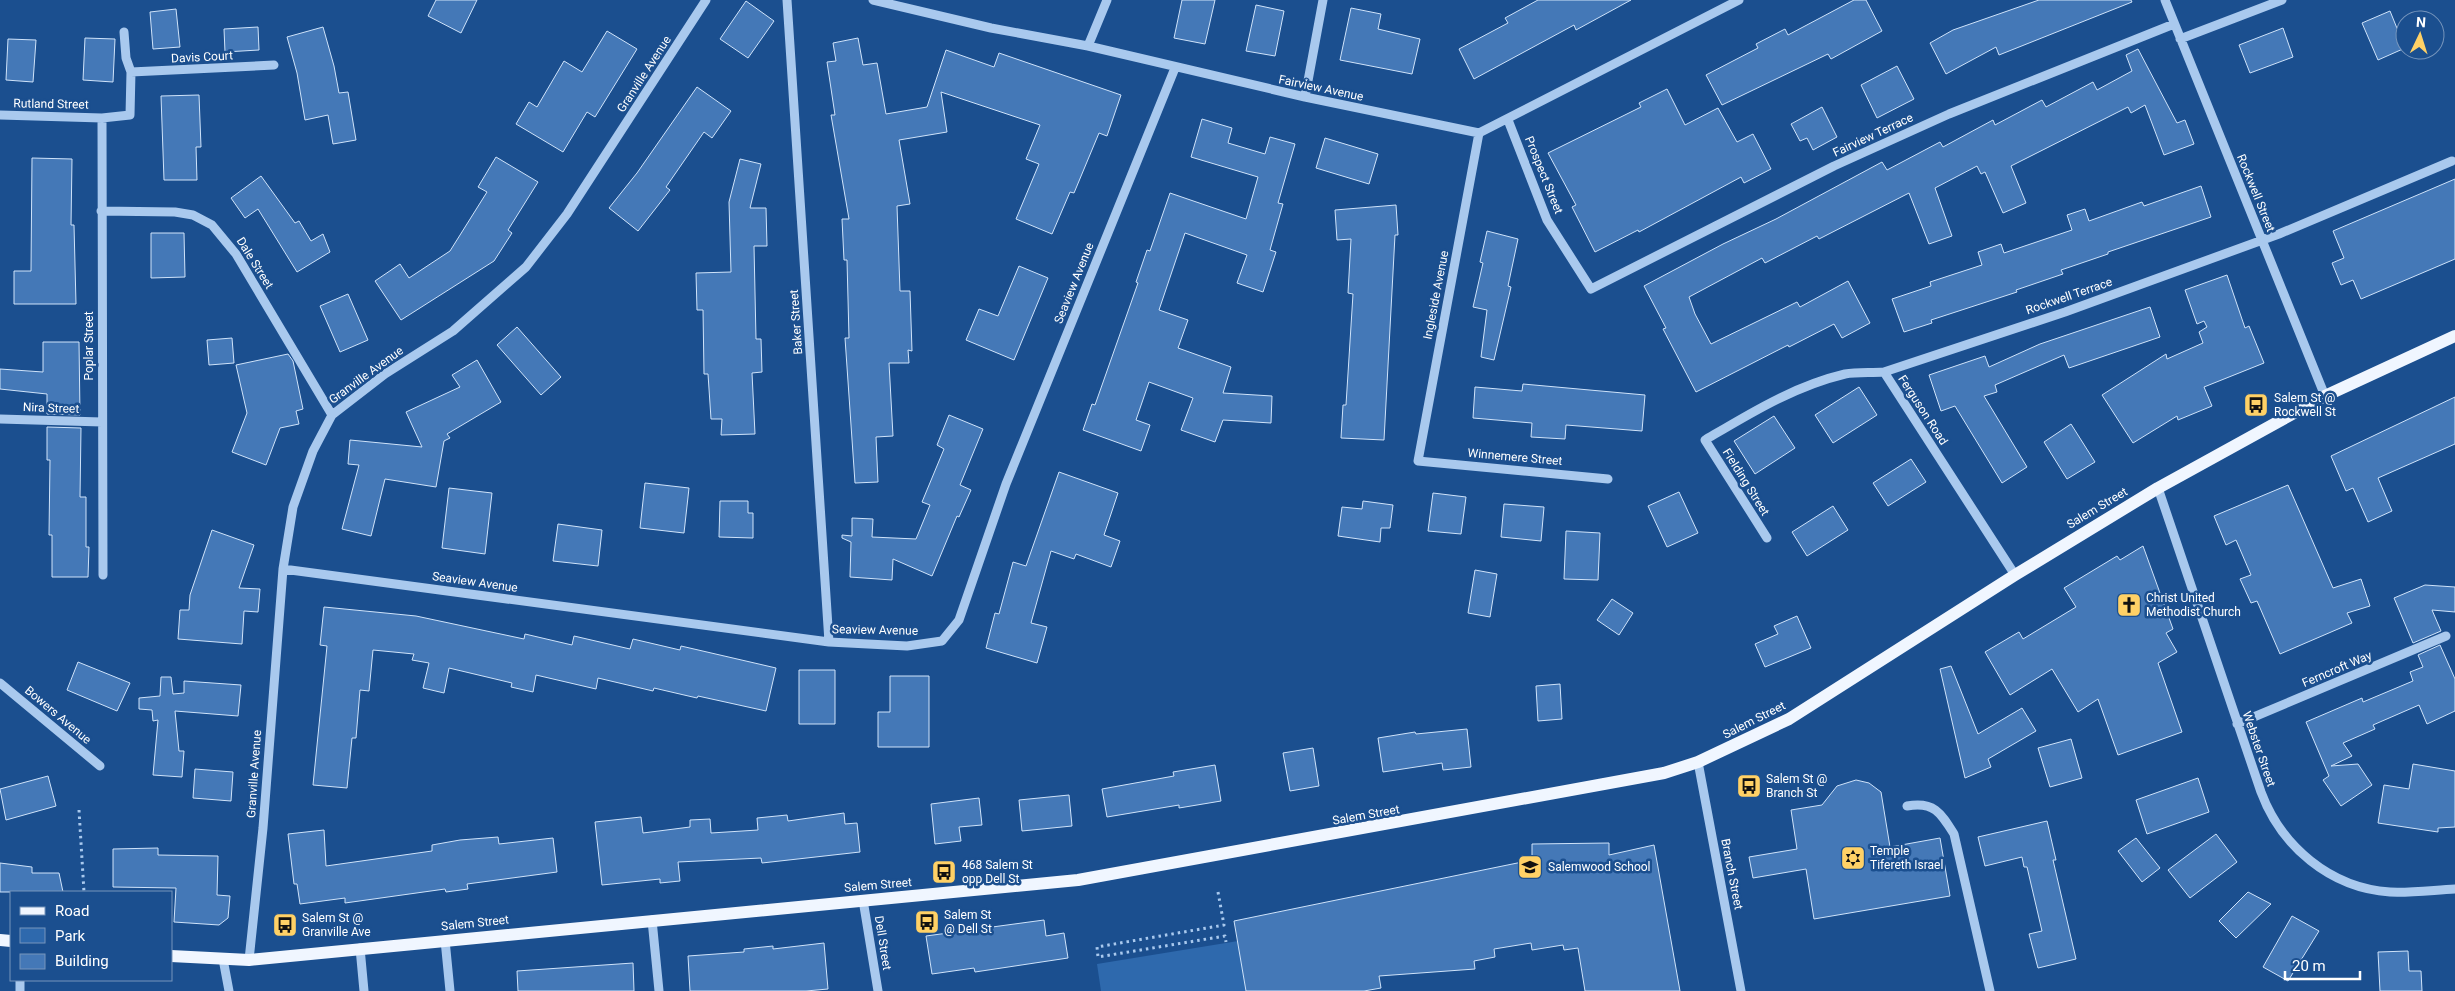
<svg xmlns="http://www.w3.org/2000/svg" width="2455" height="991" font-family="Roboto,sans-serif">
<rect width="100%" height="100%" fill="#1b4f8f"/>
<path fill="#2e69ad" d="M1238,941L1246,991H1101L1097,964Z"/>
<path fill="#4478b7" stroke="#cfe3fa" d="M436,0H477L461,33L428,16Z
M1182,0H1215L1205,44L1174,38Z
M1538,0H1631L1576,30L1574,25L1474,79L1459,49L1508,23L1505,18Z
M1854,0H1866L1882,31L1831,59L1828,54L1722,105L1706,75L1758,48L1756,44L1785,29L1788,35Z
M2039,0H2131L2132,2L1999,55L1996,47L1946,74L1930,43L1953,30Z
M746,1L774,21L748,58L720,39Z
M1256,5L1284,11L1275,56L1246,51Z
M1351,8L1381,14L1378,29L1420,39L1412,74L1340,60Z
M176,9L180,47L153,49L150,12Z
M2390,11L2405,48L2378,60L2362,23Z
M258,27L259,50L225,52L224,29Z
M323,27L334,66L339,93L348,92L356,140L333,144L328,115L305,120L297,73L287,37Z
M2283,28L2293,57L2250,73L2239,45Z
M607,31L637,49L595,117L587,112L563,152L516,124L529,102L537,107L564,61L582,72Z
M85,38L115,39L113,82L83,80Z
M858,38L863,65L877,63L886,114L927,107L946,50L994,67L999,53L1121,95L1107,136L1099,133L1074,193L1070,192L1052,234L1016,219L1039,164L1026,159L1040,125L941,92L947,132L899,140L910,204L897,206L900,291H910L912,351L908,350L909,363H889L893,436L876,437L878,482L855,483L845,338H849L847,260H844L842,219H849L831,115H835L827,62L836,61L833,43Z
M8,39L36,40L33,82L6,80Z
M2138,49L2177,123L2185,120L2194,144L2164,155L2145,105L2131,113L2128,107L2011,166L2026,203L2003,213L1985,172L1981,174L1977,166L1935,188L1952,236L1929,244L1909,193L1819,239L1817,236L1765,263L1762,258L1689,297L1695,314L1711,344L1797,302L1800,307L1848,281L1870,323L1842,338L1834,324L1789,347L1788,345L1696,392L1663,329L1666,328L1644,286L1723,244L1776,219L1882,162L1887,170L1940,142L1943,147L1993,120L1995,125L2042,100L2046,107L2093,82L2097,90L2132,71L2126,55Z
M1897,66L1914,99L1877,118L1861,85Z
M697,87L731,111L712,138L704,132L666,187L670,190L638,231L609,208L637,173Z
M1667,89L1685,125L1718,108L1737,142L1753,134L1771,169L1744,183L1741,177L1639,232L1638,230L1595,252L1572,207L1576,205L1548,153L1641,107L1639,103Z
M199,95L201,147H196L197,180H164L161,96Z
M1822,107L1837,137L1813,150L1807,138L1800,141L1791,124Z
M1202,119L1232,128L1228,143L1265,154L1270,137L1295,144L1278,203L1283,204L1270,250L1276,252L1263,292L1237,283L1247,255L1185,233L1159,310L1188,320L1178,348L1231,367L1223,393L1272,396L1271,423L1223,420L1215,442L1181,430L1193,398L1149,382L1136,420L1150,425L1141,451L1083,430L1092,404L1095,405L1138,283L1136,282L1147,250L1150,251L1170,193L1246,219L1258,177L1191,157Z
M1325,138L1378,154L1369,184L1316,168Z
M496,157L538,182L508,230L512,233L494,261L401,320L375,281L400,264L409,278L450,251L487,192L478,187Z
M32,158L72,159L71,225H74L76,304H14V271H31Z
M740,159L761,164L750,208H766L767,246H754L756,339H761L762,372L752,373L755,434L721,435L722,419H711L708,374H704L703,310H697L696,273L731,272L729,202Z
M261,176L295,223L299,221L311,241L323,234L330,252L297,272L258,209L245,218L231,198Z
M2455,179V259L2361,299L2353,280L2341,285L2332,263L2344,258L2333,231Z
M2201,186L2211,217L2108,252V254L2061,270L2063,274L2016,290L2017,292L1931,320L1932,323L1904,332L1892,299L1931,286L1930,282L1982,265L1978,252L2001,244L2004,253L2072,230L2067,215L2085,209L2089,221L2142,202L2144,206Z
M1396,205L1398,235H1395L1384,440L1341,438L1343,405H1346L1353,294L1348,293L1351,239L1337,240L1335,210Z
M1487,231L1518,239L1508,286L1511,287L1494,360L1481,357L1487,310L1473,307L1483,263L1480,262Z
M151,233H184L185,277L151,278Z
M1019,266L1048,278L1014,360L966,340L979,309L998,316Z
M2227,275L2245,328L2249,326L2264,363L2204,387L2212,406L2178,420L2177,416L2133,443L2102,395L2166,354L2167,359L2203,343L2199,332L2207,327L2204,321L2197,324L2185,290Z
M348,294L368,340L340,352L320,306Z
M2150,307L2160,337L2069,368L2064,355L1995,385L1997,392L1984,396L2027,467L2002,483L1955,406L1941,411L1929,375L1985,356L1989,367L2040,344Z
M517,327L561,377L541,395L497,345Z
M232,338L234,363L209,365L207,340Z
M43,342H79L80,415L47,414V394L0,389V369L43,372Z
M288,354L293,361L303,409L296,411L299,424L280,428L266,465L232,452L247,413L236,365Z
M477,360L501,402L447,434L450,438L444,441L436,487L385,479L371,536L342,529L359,465L348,464L350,440L422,447L406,412L460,387L452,375Z
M1523,384L1645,395L1642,431L1566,425L1565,439L1531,437L1532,423L1473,418L1475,387L1522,391Z
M1859,387L1877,415L1833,443L1815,415Z
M2455,397V444L2378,478L2392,511L2368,522L2353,488L2346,491L2331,456Z
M949,415L983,429L960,485L971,490L959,517L957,516L932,576L893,559L892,580L850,577L851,542L842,538V535L852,536V518L873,519L872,537L916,539L930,505L922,502L944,449L937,445Z
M1774,416L1795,448L1755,474L1734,441Z
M2071,424L2095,462L2067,479L2044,442Z
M47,427L81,428L80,497H86V547H89L88,577H52V535H49L50,460H47Z
M1911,459L1926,482L1888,506L1873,483Z
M1059,472L1118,493L1104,535L1120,541L1111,567L1076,554L1074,559L1051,551L1031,623L1047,627L1037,663L986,648L995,613L999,614L1013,562L1026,566Z
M645,483L689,488L684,533L640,528Z
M2288,485L2333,588L2361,579L2370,606L2347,613L2352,623L2280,654L2257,601L2251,603L2240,579L2251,575L2236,540L2226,545L2214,516Z
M449,488L492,493L485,554L442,548Z
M1679,492L1698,533L1667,547L1648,506Z
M1433,493L1466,497L1461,534L1428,531Z
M720,501H748V513H753V538L719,537Z
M1363,501L1393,505L1390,528H1381L1380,542L1338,536L1342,507L1362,509Z
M1504,504L1544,507L1541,541L1501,537Z
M1833,506L1848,530L1807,556L1792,532Z
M558,524L602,530L598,566L553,561Z
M212,530L254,545L239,588L260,589L258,612L244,611L242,644L178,639L180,610H189L190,595Z
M1566,531L1600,533L1598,580L1564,579Z
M2143,546L2173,629L2166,633L2177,652L2158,663L2182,732L2118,755L2098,699L2078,712L2052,669L2010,695L1985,652L2019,632L2023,639L2076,607L2064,588L2117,556L2120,560Z
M1475,570L1497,574L1490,617L1468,613Z
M2425,585L2455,587V612L2432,610L2441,631L2413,643L2394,598Z
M1612,599L1633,613L1619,635L1597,620Z
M324,607L416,616L524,639L525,634L572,645L574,636L630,649L633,639L680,650L681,646L776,668L766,711L698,696L697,698L654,688L653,691L598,678L596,689L536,675L533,692L511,687L512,683L449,668L444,693L423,688L429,663L412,660L414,654L373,650L369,691L360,690L356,738H352L347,788L313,785L327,646L320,645Z
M1797,616L1811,648L1765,667L1755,644L1778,634L1774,626Z
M2440,645L2455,679V711L2427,724L2419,705L2373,725L2375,729L2343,743L2352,756L2331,766L2358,764L2372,785L2341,806L2323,780L2329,776L2306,722L2362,698L2363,702L2413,681L2410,672L2423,667L2418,655Z
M78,662L130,683L117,711L67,690Z
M1951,666L1978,734L2022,708L2036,731L1988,759L1991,767L1965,778L1940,669Z
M799,670H835V724H799Z
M890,676H929V747H878V712H890Z
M161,677H171L173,694L184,693V681L241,685L238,716L175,711L179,751H184L182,777L153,775L158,720L153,721L152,710L139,709V698L160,696Z
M1560,684L1562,719L1538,721L1536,686Z
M1467,729L1471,767L1443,770L1442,763L1383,772L1378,738L1415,732L1416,734Z
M2071,739L2082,778L2050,787L2038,748Z
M1313,748L1319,786L1290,791L1283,753Z
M2413,764L2455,771V827L2438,828V832L2378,823L2384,785L2409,789Z
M1215,765L1221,801L1179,808V805L1107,817L1102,789L1174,776L1173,772Z
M195,769L233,772L231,801L193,798Z
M48,776L56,806L6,820L0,789Z
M2198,778L2209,812L2147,834L2136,800Z
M1856,780L1869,783L1881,792L1890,847L1940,838L1950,896L1814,919L1806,869L1753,878L1749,857L1797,849L1791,810L1822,805L1837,786Z
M1069,795L1072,826L1022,831L1019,800Z
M979,798L982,825L959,827L961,841L935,844L931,804Z
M844,813L845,824L857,823L860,852L762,863L761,858L678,862L680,881L660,883V879L602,885L595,822L641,817L643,833L690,827V820L710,819L711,833L758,830L757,818L787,815L788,821Z
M2047,821L2056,860H2053L2076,959L2038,968L2029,934L2042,931L2027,867H2024L2022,857L1985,866L1978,837Z
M324,830L326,866L432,851V845L460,840L498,837L499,844L553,838L557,872L467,884L468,889L446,892L445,889L345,903V898L300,904L297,884H294L288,834Z
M2216,834L2237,862L2190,898L2168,870Z
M2136,838L2160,868L2142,882L2118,851Z
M1609,843V855L1654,845L1680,991H1585L1578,948L1564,950L1563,945L1532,950L1531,943L1494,949L1495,957L1474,961L1475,969L1379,976L1381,988L1364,991H1246L1234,921L1532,860V844Z
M158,848V855L218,856L217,895L230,896L228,918L219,925L174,922L176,888L113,887V849Z
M0,863L32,867V873H59L63,892H0Z
M2248,892L2271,904L2236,938L2219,921Z
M2292,916L2319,931L2288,981L2263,967Z
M1044,920L1046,936L1064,933L1068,958L975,972L974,968L932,974L926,936Z
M824,943L828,989L806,991H690L688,956L744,952V949L773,946V949Z
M2408,951L2409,971H2421L2422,991H2380L2378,952Z
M633,963L634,991H518L517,971Z"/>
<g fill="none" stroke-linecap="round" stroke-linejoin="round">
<path stroke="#a9c9ee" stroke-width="3" stroke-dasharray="2.5 4" stroke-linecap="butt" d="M79,810L84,892
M1218,892L1224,925L1097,947L1098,957L1225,936L1226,942"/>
<path stroke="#a9c9ee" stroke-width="9" d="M787,0L829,642
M873,0L991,28L1088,46L1305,97L1479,133L1739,0
M2165,0L2325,396
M2180,39L2282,0
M1088,46L1107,0
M131,72L274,65
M1305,97L1323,0
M0,115L102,118L130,115L131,72L126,58L124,32
M102,118L103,575
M1508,120L1547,220L1591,289L1834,166L1949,114L2174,24
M1479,133L1418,461L1608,479
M101,211L175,212L193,215L212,225L236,254L332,415
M1884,372L2065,312L2279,234L2452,161
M0,419L102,422
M2158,488L2261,792C2281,846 2330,888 2390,892C2411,893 2434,890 2455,889
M1767,538L1705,440C1749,414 1794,386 1845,374C1857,372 1871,373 1884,372L2015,575
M283,569L829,642L907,646L942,641L959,620L1006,484L1175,68
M0,683L100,766
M2237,724L2446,636
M1698,762L1741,991
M1907,806C1934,801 1941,813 1954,834L1990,991
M863,900L878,991
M652,920L659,991
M445,940L450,991
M360,948L364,991
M223,959L229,991
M249,960L263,828L283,569L293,507L313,451L332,415L385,374L453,331L526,267L567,214L706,0
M20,980V991"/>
<path stroke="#f0f6ff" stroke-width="12" d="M0,940L11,941
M171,956L249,960L1078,880L1664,773L1698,762L1789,719L2015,575L2158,488L2325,396L2455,336"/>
</g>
<defs>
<symbol id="bus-square" viewBox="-11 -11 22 22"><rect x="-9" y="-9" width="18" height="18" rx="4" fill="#ffd166" stroke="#1b4f8f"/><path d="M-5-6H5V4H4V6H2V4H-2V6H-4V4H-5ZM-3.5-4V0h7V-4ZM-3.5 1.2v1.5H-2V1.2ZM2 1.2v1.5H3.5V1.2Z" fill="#111"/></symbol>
<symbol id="church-square" viewBox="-11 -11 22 22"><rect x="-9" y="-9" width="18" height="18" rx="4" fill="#ffd166" stroke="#1b4f8f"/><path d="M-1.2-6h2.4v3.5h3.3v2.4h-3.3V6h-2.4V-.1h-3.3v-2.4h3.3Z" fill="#111"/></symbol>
<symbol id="synagogue-square" viewBox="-11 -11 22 22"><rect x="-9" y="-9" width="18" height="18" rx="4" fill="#ffd166" stroke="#1b4f8f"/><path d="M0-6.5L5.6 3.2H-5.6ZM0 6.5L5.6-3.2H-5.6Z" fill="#111"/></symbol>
<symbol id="school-square" viewBox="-11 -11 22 22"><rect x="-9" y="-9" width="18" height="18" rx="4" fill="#ffd166" stroke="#1b4f8f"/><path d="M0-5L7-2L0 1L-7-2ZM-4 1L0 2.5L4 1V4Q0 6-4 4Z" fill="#111"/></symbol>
</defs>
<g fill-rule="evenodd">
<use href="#bus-square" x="2242" y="391" width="28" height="28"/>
<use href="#church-square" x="2115" y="591" width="28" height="28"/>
<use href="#bus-square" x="1735" y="772" width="28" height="28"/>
<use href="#synagogue-square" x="1839" y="844" width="28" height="28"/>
<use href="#school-square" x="1516" y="853" width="28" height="28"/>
<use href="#bus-square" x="930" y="858" width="28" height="28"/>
<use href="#bus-square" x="913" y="908" width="28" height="28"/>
<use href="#bus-square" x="271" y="911" width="28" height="28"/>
</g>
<g text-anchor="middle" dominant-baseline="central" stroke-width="5" stroke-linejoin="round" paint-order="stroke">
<g font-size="12" fill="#fff" stroke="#1b4f8f">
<text transform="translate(202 57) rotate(-3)">Davis Court</text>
<text transform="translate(644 74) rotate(-57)">Granville Avenue</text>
<text transform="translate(1321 88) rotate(12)">Fairview Avenue</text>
<text transform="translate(51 104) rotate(1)">Rutland Street</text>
<text transform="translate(1873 135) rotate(-25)">Fairview Terrace</text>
<text transform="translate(1544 175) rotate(68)">Prospect Street</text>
<text transform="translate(2256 193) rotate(68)">Rockwell Street</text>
<text transform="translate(255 263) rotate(58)">Dale Street</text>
<text transform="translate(1074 283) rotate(-68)">Seaview Avenue</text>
<text transform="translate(1436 295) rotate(-79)">Ingleside Avenue</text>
<text transform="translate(2069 296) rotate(-19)">Rockwell Terrace</text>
<text transform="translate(796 322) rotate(-94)">Baker Street</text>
<text transform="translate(89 346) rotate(-90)">Poplar Street</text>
<text transform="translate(366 375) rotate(-36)">Granville Avenue</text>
<text transform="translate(51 408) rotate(2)">Nira Street</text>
<text transform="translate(1923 410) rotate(57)">Ferguson Road</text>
<text transform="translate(1515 457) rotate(5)">Winnemere Street</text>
<text transform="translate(1746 482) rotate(58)">Fielding Street</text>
<text transform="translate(2097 508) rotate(-31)">Salem Street</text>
<text transform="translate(475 582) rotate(8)">Seaview Avenue</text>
<text transform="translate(875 630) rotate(1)">Seaview Avenue</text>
<text transform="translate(2337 669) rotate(-23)">Ferncroft Way</text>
<text transform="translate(58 715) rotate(40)">Bowers Avenue</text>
<text transform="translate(1754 720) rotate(-27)">Salem Street</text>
<text transform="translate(2259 749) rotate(71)">Webster Street</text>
<text transform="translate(254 774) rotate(-86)">Granville Avenue</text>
<text transform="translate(1366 815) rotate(-10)">Salem Street</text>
<text transform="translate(1732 874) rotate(79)">Branch Street</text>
<text transform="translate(878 885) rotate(-5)">Salem Street</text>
<text transform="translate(475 923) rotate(-6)">Salem Street</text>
<text transform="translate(883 943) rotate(81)">Dell Street</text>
</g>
<g font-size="12" fill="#fff" stroke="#1b4f8f" text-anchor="start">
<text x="2274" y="398">Salem St @<tspan x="2274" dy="14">Rockwell St</tspan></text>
<text x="2146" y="598">Christ United<tspan x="2146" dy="14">Methodist Church</tspan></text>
<text x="1766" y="779">Salem St @<tspan x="1766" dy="14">Branch St</tspan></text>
<text x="1870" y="851">Temple<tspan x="1870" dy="14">Tifereth Israel</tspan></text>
<text x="962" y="865">468 Salem St<tspan x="962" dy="14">opp Dell St</tspan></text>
<text x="1548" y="867">Salemwood School</text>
<text x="944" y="915">Salem St<tspan x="944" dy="14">@ Dell St</tspan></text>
<text x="302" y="918">Salem St @<tspan x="302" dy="14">Granville Ave</tspan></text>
</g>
</g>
<rect x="10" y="891" width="162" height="90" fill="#1b4f8f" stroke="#7695bc"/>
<rect x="20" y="907" width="25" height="8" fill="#f0f6ff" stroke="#7695bc"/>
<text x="55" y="916" font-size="15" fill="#ffffff">Road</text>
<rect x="20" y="928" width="25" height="15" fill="#2e69ad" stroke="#7695bc"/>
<text x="55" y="941" font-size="15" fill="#ffffff">Park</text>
<rect x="20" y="954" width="25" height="15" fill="#4478b7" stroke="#7695bc"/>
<text x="55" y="966" font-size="15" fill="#ffffff">Building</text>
<g transform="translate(2420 35) rotate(4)"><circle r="24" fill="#1b4f8f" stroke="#7695bc"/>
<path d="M0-4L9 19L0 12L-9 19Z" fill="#ffd166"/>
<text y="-8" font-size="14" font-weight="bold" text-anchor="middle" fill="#ffffff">N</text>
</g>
<path d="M2285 971v8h75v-8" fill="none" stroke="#ffffff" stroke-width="2.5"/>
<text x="2292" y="971" font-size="15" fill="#ffffff" stroke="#1b4f8f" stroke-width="4" paint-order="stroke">20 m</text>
</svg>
